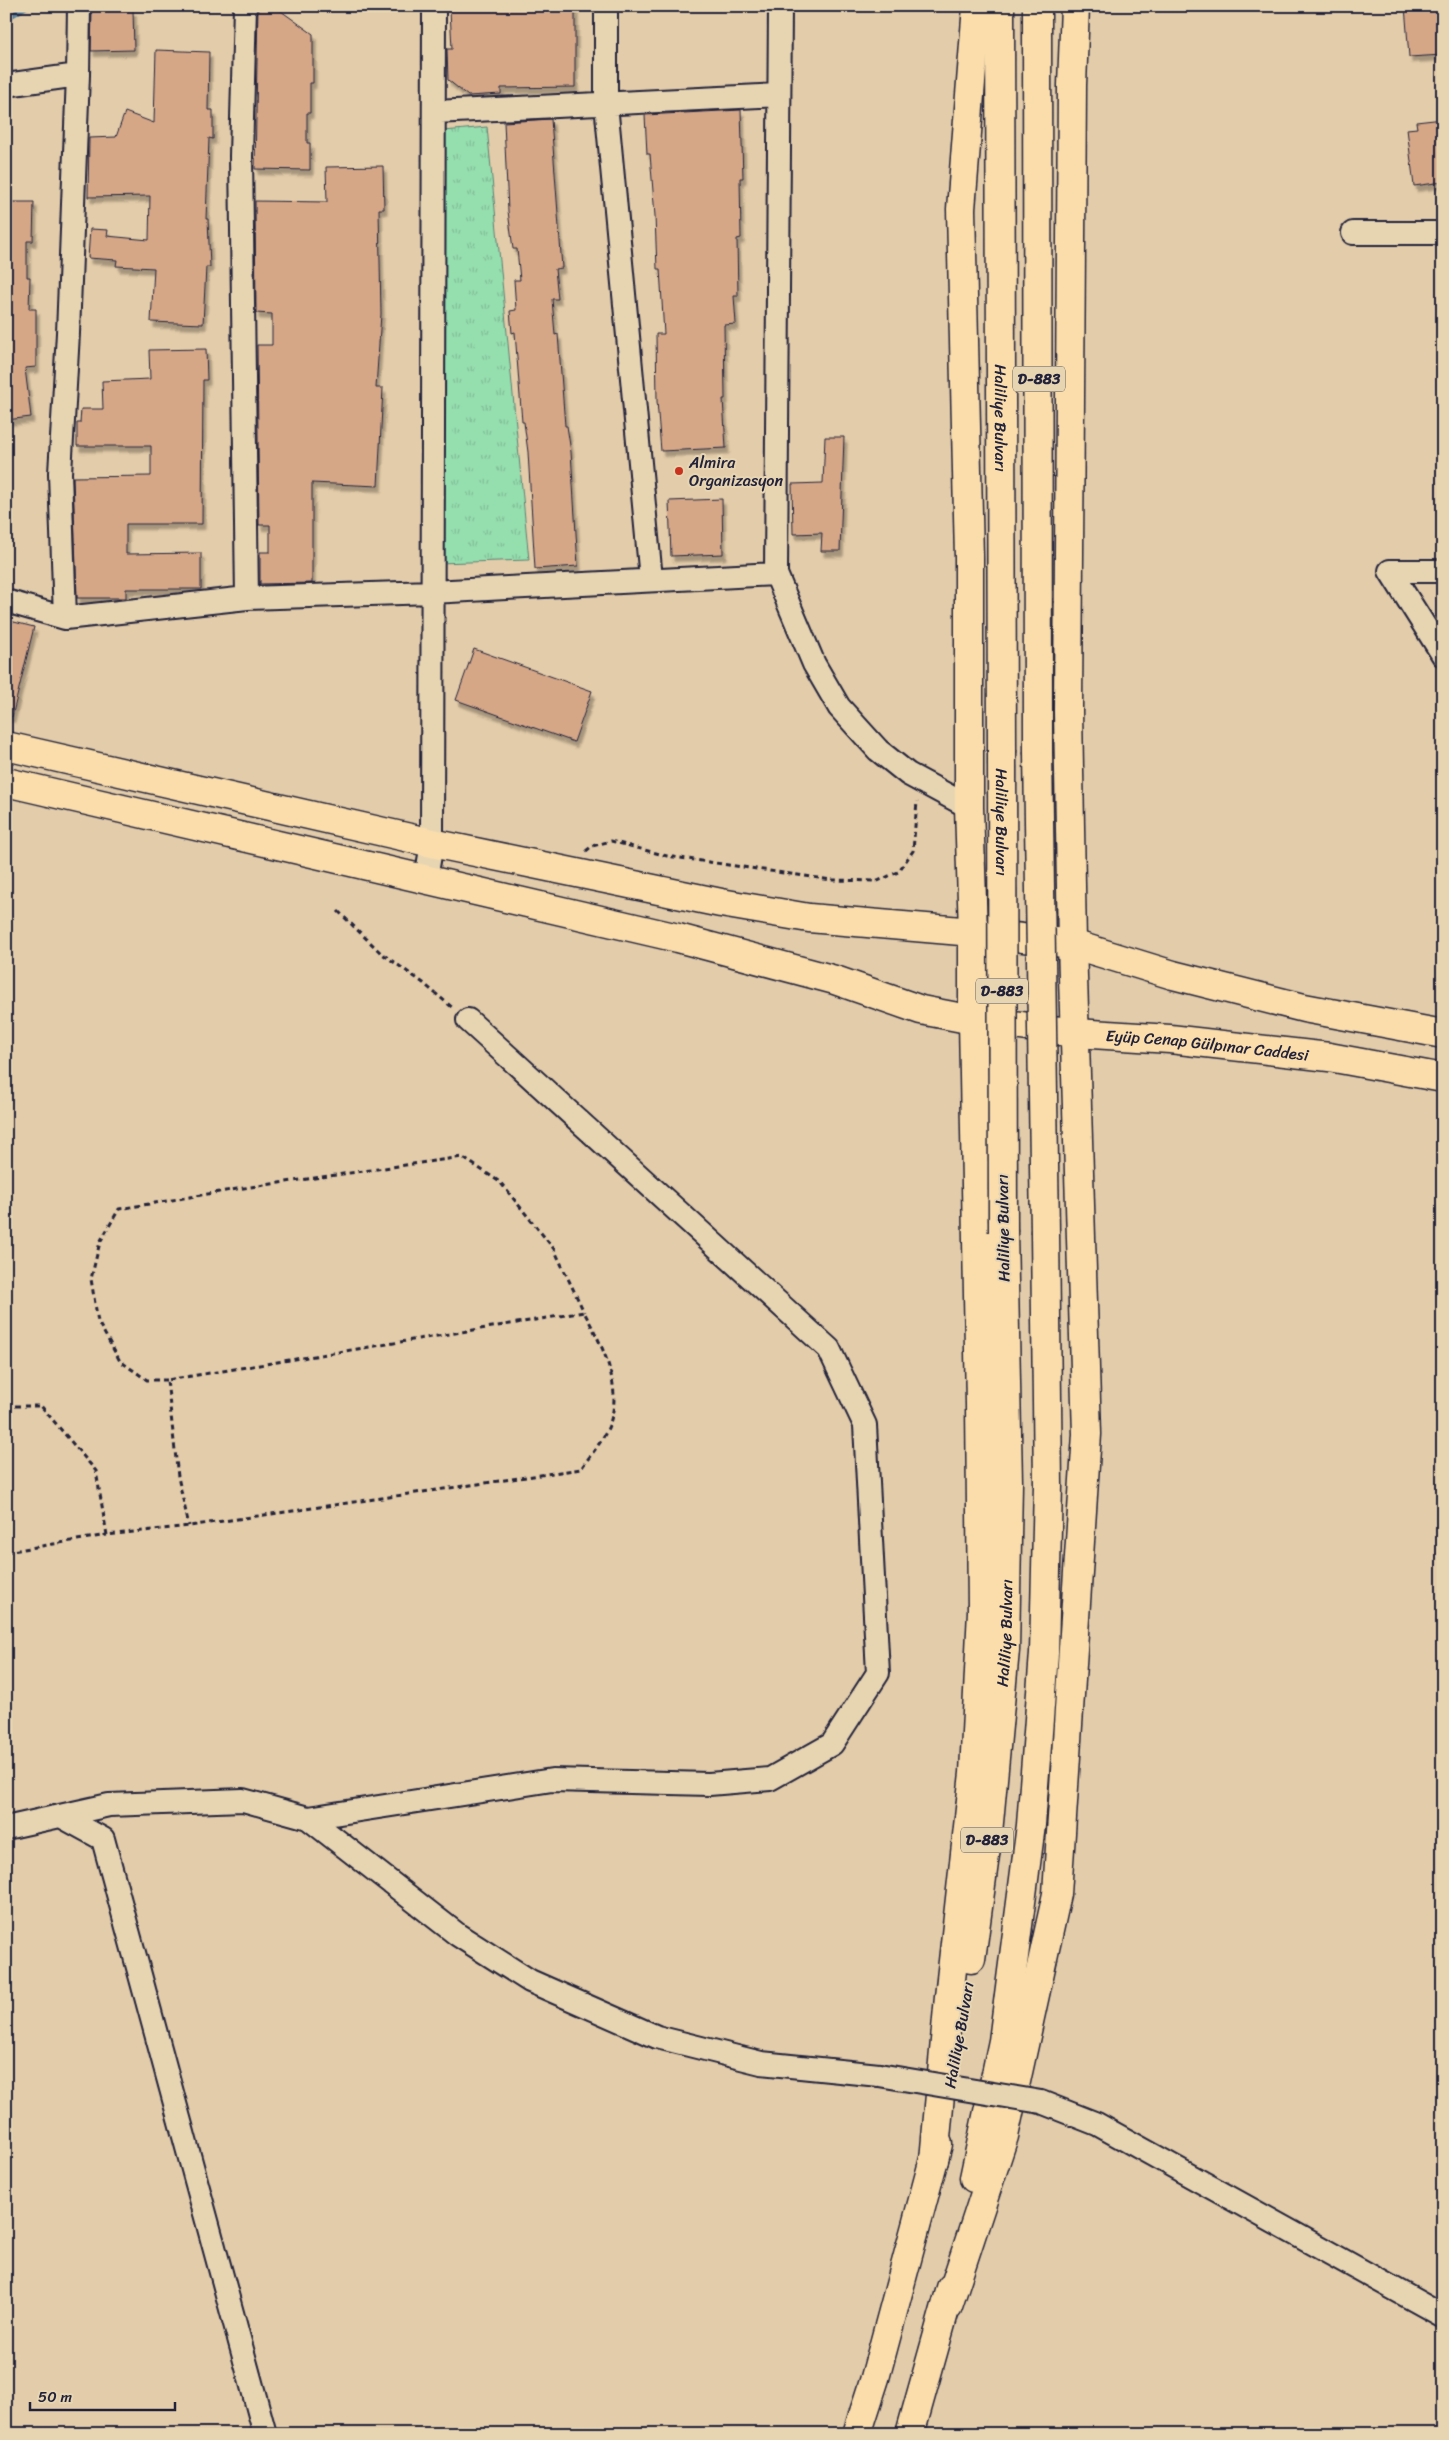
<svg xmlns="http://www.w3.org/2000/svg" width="1449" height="2440" font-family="Sriracha,sans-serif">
<defs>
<pattern id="park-tufts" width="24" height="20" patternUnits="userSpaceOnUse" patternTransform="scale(1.25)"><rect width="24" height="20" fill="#95deae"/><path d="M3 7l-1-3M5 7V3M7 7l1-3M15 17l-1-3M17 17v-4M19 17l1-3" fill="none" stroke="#80be97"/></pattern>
<filter id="shadow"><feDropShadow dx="3" dy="5.5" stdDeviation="1" flood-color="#0004"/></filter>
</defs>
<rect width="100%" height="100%" fill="#e3cca9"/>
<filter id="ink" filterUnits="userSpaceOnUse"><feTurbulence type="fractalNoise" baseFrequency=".02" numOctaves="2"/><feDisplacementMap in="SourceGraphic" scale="10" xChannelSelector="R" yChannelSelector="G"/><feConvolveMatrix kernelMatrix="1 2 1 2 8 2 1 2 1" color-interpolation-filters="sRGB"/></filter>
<g filter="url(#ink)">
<path fill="url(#park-tufts)" stroke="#5c8074" d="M487,127L529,560L439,563L444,131Z"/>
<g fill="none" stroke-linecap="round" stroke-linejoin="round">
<path stroke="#5c83a0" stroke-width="5.5" d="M6,19L27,6"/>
</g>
<path fill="#d5a787" stroke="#22223b" filter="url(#shadow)" d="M258,6H274L313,34V83H310V113H307V143H310V170L255,169Z
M525,6H575V87L501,88V94L468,96L448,80L447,49H452L450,10Z
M1405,6H1443V55L1409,57Z
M133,10L134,50L91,51L92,11Z
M156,50L209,52L208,110H213V139L209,138L206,219H208L210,267H206L203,324L151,322L154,268L116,266L117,260L88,258L90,229L108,230L107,236L149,240L150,196L88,197L89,138L116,137L125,112L154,123Z
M741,110L743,178H740L741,238L737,239L738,296H734L736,324L724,325L725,399H723L726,448L661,451L657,401L656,334H664L660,269H657L655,216L650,154H647L645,115Z
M551,119L562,268L555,269L558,299H552L555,335L558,334L565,426H567L571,452L578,566L535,569L528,452L524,422H522L515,332L512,333L510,311L516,310L514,280H520L517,249H513L508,211L504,122Z
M1443,119V182L1414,186L1407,129L1417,128L1416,122Z
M383,166L384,209H379L381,314L376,388H383L378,486L312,483V583L260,584V552H270V525H259L257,345H272V314L256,313L255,201L327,202L326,167Z
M6,202H34L33,241H27V277H30L29,309H36V367L25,368L31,417L6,420Z
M206,349L207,380H203L202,524H126V554L201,553V589H126V598H77L73,477L151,476V446H77V423H80L81,409H103L102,381L150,379L149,350Z
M825,437H844L840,551H821L822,533L793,534L792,484L823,483Z
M722,499L723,554L671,556L669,501Z
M6,620L34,627L12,717L6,716Z
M474,649L592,691L574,742L456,700Z"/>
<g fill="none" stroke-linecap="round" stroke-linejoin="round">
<defs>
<path id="minor" d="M245,6L241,156L247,598
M606,6V104L651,579
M780,6L776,574L814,664L839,707L878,750L908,774L969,807
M6,85L78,75
M435,112L779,95
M1353,233H1443
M1443,571H1390L1443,655
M6,601L65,618L247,598L432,592L776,574
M65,618L60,473L68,333L78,75L79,6
M426,879L432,843L434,6
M61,1816L103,1839L265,2434
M308,1818L552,1780L709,1784L770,1779L832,1744L878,1673L865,1425L829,1349L468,1020
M6,1828L109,1805L243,1800L308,1818L458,1935L530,1981L657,2037L761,2063L879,2075
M1041,2102L1097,2124L1443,2316"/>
<g id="major">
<path d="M6,746L432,843L721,903L809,918L973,932L1072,944L1173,975L1304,1008L1443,1034"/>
<path id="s1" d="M6,782L678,938L835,980L921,1010L973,1020L1076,1033L1170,1039L1329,1057L1443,1078"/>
</g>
<g id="highway">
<path id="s2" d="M1000,6L1002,750"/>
<path d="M1037,6L1038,752"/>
<path id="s3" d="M971,1959L988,1833L1005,1650L1008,1483L1003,1232"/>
<path d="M934,2160L949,1997L974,1773L982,1611L980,1404L973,1020V932L969,807V558L961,209L977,6"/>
<path d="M974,2178L1003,2041L1031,1825L1044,1653L1048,1485L1045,1233"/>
<path d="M948,2306L1004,2136L1057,1894L1087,1434L1072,944L1068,711L1072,85L1075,6"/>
<path d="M857,2434L875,2378L938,2144"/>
<path d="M910,2434L951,2288"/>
</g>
</defs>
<use href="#minor" stroke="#22223b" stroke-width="26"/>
<use href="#major" stroke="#22223b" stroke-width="31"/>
<use href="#highway" stroke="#22223b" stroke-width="31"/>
<path stroke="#22223b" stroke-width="3" stroke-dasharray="5 4" stroke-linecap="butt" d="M586,851L592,846L611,841L667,856L832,880L878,881L898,872L913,851L917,801
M338,911L381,953L422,982L454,1009
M167,1380H147L120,1361L98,1322L91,1279L100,1242L119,1209L237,1189L462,1157L500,1182L554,1249L584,1312
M6,1406H41L96,1471L107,1535L189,1526L581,1469C588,1458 598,1447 605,1434C627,1394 604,1348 584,1312L167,1380L178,1477L189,1526
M6,1552L107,1535"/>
<use href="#minor" stroke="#e7d5b2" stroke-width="22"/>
<use href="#major" stroke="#faddab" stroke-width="28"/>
<use href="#highway" stroke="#faddab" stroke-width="28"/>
<defs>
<path id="minor-bridge" d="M879,2075L1041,2102"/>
<g id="highway-bridge">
<path id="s4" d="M1002,750L1003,1232"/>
<path d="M1038,752L1045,1233"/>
</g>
</defs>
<use href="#minor-bridge" stroke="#22223b" stroke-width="26" stroke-linecap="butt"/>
<use href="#highway-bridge" stroke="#22223b" stroke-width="31" stroke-linecap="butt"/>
<use href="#minor-bridge" stroke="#e7d5b2" stroke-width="22"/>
<use href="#highway-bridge" stroke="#faddab" stroke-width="28"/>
</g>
</g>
<circle fill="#c8321e" stroke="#e7d5b2" stroke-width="2" cx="679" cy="471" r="5"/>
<g text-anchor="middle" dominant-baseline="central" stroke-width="4" stroke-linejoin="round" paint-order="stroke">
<g fill="#e7d5b2" stroke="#5d585f" stroke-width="1">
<rect x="1013" y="366.5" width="52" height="25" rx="4"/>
<rect x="976" y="978.5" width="52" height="25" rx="4"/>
<rect x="961" y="1827.5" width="52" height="25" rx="4"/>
</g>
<g font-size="15" font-weight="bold" fill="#22223b">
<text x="1039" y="379">D-883</text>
<text x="1002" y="991">D-883</text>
<text x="987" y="1840">D-883</text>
</g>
<g font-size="16" fill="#22223b" stroke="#e7d5b2">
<text stroke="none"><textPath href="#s2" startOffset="412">Haliliye Bulvarı</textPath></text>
<text stroke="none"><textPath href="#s4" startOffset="72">Haliliye Bulvarı</textPath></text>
<text stroke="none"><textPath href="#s1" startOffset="1232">Eyüp Cenap Gülpınar Caddesi</textPath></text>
<text transform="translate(1003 1228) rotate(-91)">Haliliye Bulvarı</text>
<text stroke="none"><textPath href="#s3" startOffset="328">Haliliye Bulvarı</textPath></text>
<text transform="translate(959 2035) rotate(-80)">Haliliye Bulvarı</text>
</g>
<g font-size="16" fill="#22223b" stroke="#e7d5b2" text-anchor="start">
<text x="689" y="462">Almira<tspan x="689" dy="18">Organizasyon</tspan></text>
</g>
</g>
<rect width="1449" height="2440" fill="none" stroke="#e7d5b2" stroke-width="25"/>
<rect x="12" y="12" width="1424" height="2415" fill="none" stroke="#22223b" stroke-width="2" filter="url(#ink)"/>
<path d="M30 2402v8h145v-8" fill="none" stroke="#22223b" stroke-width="2.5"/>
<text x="38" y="2402" font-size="15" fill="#22223b" stroke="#e7d5b2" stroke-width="4" paint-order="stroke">50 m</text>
</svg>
